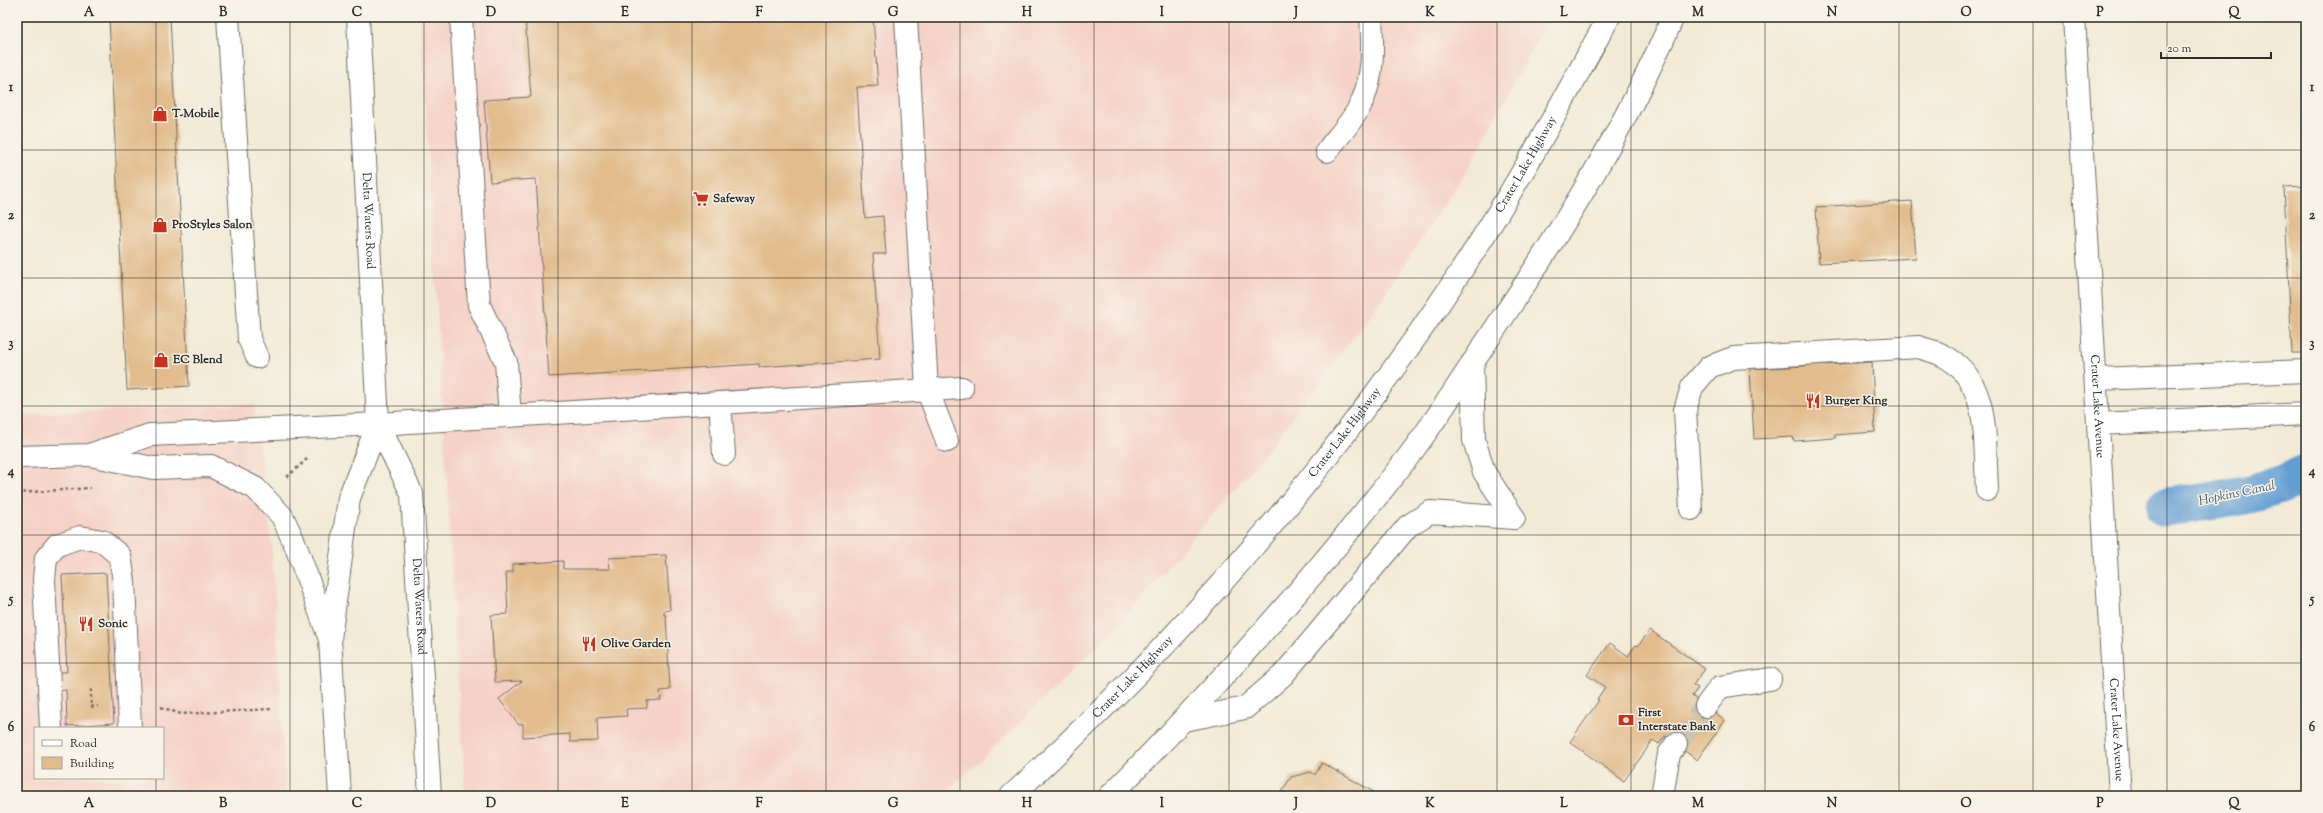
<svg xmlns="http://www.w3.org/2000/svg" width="2323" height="813" font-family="'Sorts Mill Goudy',serif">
<rect width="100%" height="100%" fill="#f7f3e8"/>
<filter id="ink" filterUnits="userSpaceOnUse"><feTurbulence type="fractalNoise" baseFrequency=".025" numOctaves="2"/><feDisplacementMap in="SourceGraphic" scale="8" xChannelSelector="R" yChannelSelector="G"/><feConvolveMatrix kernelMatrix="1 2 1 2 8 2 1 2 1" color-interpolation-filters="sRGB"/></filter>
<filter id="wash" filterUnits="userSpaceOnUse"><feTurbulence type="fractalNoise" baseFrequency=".012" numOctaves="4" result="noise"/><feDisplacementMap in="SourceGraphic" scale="16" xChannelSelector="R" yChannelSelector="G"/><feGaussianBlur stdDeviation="0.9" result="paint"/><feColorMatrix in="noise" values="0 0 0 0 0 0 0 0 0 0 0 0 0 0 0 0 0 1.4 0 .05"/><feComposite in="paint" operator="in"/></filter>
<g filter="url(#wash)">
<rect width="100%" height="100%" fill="#f2ead5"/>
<path fill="#f6d1c6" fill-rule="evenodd" d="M420,17H1550L1467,170L1370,316L1263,456L1119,624L1007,735L942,796H465Z
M254,404L272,549L286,796H17V415ZM35,728H163V778H35Z"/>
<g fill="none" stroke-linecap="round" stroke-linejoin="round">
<path stroke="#649ed3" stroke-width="39" d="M2165,507C2210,501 2267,496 2306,473"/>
</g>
<g id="blocks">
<path fill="#e2bc8c" d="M109,17H170L189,386L127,390Z
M525,17H873L878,86L857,87L865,218L883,216L886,254H873L880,359L759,367V364L549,377L536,179L490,182L484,100L531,97Z
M2306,186V353H2292L2284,187Z
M1912,201L1916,258L1819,263L1816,207Z
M1821,359V365L1872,362L1875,432L1835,435V438L1794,441L1793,437L1754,439L1750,369L1807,366V360Z
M666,555L670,610L664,611V615H666L670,690L660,691L661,700L647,701V708L626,709L627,716L597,718L598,741L570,742V734L523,737V723L519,725L499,699L522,681L495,682L491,615L508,614L506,572H513V564L563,561V569H610L609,558Z
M106,573L114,723L67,726L66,690L57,691L56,672H67L62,575Z
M1650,630L1705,669L1693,685L1698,688L1692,696L1725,720L1697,760L1665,736L1659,744L1653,740L1624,781L1570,742L1599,700L1597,699L1605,687L1587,675L1610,643L1628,656L1636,645L1638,646Z
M1322,763L1381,796H1282L1281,793L1291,777L1311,772L1315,775Z"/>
</g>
</g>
<g filter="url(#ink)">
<use href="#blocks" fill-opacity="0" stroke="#716e66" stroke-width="1"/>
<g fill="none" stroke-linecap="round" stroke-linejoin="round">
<path stroke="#cac4b3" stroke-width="22" stroke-dasharray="22 11" stroke-linecap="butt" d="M1676,744L1706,706"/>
<defs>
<g id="minor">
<path d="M228,17L249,339L257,357"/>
<path id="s1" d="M358,17L378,424L412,494L430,796"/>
<path d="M461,17L479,305L506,362L510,416"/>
<path d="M906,17L927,389L947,441"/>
<path id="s2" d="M2074,17L2120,796"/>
<path d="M1327,151C1338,136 1353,121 1361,104C1374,76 1373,47 1371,17"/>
<path d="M1472,363L1474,440L1484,472L1514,518"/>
<path d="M2096,379L2306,371"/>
<path d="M720,403L724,454"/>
<path d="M2099,424L2306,414"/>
<path d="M90,455L153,468L211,466L255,488L282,516L295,544L329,637"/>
<path d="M17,457L89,455L150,435L378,424L962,388"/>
<path d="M1691,509L1685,410L1692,387L1709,367L1733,358L1919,347C1926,350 1935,351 1942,355C1992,379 1984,444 1987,490"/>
<path d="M1706,706L1720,687L1770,679"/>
<path d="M1184,720L1245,708L1283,675L1408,526L1430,512L1514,518"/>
<path d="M51,728L44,580L46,558L57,545L80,537L102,541L120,556L124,581L130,728"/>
<path d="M340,796L330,639L349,498L378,424"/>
<path d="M1662,796L1669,754L1676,744"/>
</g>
<g id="major">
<path id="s3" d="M1011,796C1180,642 1333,465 1459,274C1514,192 1561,104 1609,17"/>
<path d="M1110,796C1215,689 1316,576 1408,457C1441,414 1470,366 1501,320C1566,224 1627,124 1673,17"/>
</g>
</defs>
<use href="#minor" stroke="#716e66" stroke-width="24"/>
<use href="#major" stroke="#716e66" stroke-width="24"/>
<path stroke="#716e66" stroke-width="2.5" stroke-dasharray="3 3" stroke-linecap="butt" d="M287,477L307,459
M17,493L90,488
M91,689V707L98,706
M161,707L181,714L271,709"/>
<use href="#minor" stroke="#fff" stroke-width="22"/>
<use href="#major" stroke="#fff" stroke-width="22"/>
</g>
</g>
<path fill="none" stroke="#2b2b2b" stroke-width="1" stroke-opacity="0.55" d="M156,17V728M290,17V796M424,17V796M558,17V796M692,17V796M826,17V796M960,17V796M1094,17V796M1229,17V796M1363,17V796M1497,17V796M1631,17V796M1765,17V796M1899,17V796M2033,17V796M2167,17V796M17,150H2306M17,278H2306M17,406H2306M17,535H2306M17,663H2306M156,778V796"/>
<defs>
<symbol id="shop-bare" viewBox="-9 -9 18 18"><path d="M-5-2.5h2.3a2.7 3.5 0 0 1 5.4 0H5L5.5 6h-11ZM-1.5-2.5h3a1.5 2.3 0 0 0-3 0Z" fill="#c8321e" stroke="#f7f3e8" stroke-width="2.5" paint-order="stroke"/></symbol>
<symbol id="supermarket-bare" viewBox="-9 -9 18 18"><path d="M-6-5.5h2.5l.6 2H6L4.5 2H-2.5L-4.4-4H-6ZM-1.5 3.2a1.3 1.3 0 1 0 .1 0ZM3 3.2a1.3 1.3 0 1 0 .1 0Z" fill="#c8321e" stroke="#f7f3e8" stroke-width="2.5" paint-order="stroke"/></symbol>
<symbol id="restaurant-bare" viewBox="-9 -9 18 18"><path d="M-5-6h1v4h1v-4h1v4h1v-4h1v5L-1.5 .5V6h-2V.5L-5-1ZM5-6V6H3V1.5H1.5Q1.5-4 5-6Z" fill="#c8321e" stroke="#f7f3e8" stroke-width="2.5" paint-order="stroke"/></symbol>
<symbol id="bank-bare" viewBox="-9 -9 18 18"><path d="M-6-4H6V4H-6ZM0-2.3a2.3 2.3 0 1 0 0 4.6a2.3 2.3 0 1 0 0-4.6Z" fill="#c8321e" stroke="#f7f3e8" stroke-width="2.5" paint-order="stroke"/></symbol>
</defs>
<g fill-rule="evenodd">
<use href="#shop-bare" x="149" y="103" width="22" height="22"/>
<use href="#supermarket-bare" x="690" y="188" width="22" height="22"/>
<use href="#shop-bare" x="149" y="214" width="22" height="22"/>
<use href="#shop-bare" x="150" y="349" width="22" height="22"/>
<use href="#restaurant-bare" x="1802" y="390" width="22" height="22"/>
<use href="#restaurant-bare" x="75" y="613" width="22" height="22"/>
<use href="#restaurant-bare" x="578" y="633" width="22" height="22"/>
<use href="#bank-bare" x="1615" y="709" width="22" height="22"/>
</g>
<g text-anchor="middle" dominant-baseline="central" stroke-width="3" stroke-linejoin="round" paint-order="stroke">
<g font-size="12" font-weight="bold" fill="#2b2b2b" stroke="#f7f3e8" text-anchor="start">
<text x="172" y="114">T-Mobile</text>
<text x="713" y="199">Safeway</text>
<text x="172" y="225">ProStyles Salon</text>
<text x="173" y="360">EC Blend</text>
<text x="1825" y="401">Burger King</text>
<text x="98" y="624">Sonic</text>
<text x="601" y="644">Olive Garden</text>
<text x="1638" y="713">First<tspan x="1638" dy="14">Interstate Bank</tspan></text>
</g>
<g font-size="12" fill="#2b2b2b" stroke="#f7f3e8">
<text stroke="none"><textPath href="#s3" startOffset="818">Crater Lake Highway</textPath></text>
<text stroke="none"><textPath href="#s1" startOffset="204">Delta Waters Road</textPath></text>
<text stroke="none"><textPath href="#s2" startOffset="390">Crater Lake Avenue</textPath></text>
<text stroke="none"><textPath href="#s3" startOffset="494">Crater Lake Highway</textPath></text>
<text stroke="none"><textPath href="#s1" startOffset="598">Delta Waters Road</textPath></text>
<text stroke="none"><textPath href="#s3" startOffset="170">Crater Lake Highway</textPath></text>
<text stroke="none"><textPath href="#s2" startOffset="714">Crater Lake Avenue</textPath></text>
</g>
<g font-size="13" font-style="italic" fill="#42596e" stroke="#f7f3e8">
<text transform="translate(2237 494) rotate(-12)">Hopkins Canal</text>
</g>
</g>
<rect width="2323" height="813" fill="none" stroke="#f7f3e8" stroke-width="44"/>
<rect x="34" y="727" width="130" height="52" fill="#f7f3e8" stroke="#a5a39c"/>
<rect x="42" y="740" width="20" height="6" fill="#ffffff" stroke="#a5a39c"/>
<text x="70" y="747" font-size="12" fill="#2b2b2b">Road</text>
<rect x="42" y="757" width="20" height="12" fill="#e2bc8c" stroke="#a5a39c"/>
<text x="70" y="767" font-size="12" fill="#2b2b2b">Building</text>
<path d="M2161 52v6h110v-6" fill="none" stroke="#2b2b2b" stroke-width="2"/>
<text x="2167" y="52" font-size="12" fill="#2b2b2b" stroke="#f7f3e8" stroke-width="3" paint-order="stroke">20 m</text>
<rect x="22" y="22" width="2279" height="769" fill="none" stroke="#2b2b2b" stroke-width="1.5"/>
<g font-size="13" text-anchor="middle" font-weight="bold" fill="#2b2b2b">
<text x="89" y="16">A</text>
<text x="223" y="16">B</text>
<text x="357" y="16">C</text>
<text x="491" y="16">D</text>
<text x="625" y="16">E</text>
<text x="759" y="16">F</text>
<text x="893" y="16">G</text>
<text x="1027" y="16">H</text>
<text x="1162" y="16">I</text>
<text x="1296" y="16">J</text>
<text x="1430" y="16">K</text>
<text x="1564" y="16">L</text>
<text x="1698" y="16">M</text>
<text x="1832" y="16">N</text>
<text x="1966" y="16">O</text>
<text x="2100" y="16">P</text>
<text x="2234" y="16">Q</text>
<text x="11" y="91">1</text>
<text x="2312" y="91">1</text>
<text x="11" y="219">2</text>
<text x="2312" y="219">2</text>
<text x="11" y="347">3</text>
<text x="2312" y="347">3</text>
<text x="11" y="475">4</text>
<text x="2312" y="475">4</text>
<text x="11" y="603">5</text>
<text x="2312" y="603">5</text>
<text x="11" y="731">6</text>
<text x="2312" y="731">6</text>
<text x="89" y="807">A</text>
<text x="223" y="807">B</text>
<text x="357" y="807">C</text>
<text x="491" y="807">D</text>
<text x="625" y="807">E</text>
<text x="759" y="807">F</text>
<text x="893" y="807">G</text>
<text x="1027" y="807">H</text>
<text x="1162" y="807">I</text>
<text x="1296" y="807">J</text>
<text x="1430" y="807">K</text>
<text x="1564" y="807">L</text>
<text x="1698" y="807">M</text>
<text x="1832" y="807">N</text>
<text x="1966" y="807">O</text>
<text x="2100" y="807">P</text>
<text x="2234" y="807">Q</text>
</g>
</svg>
